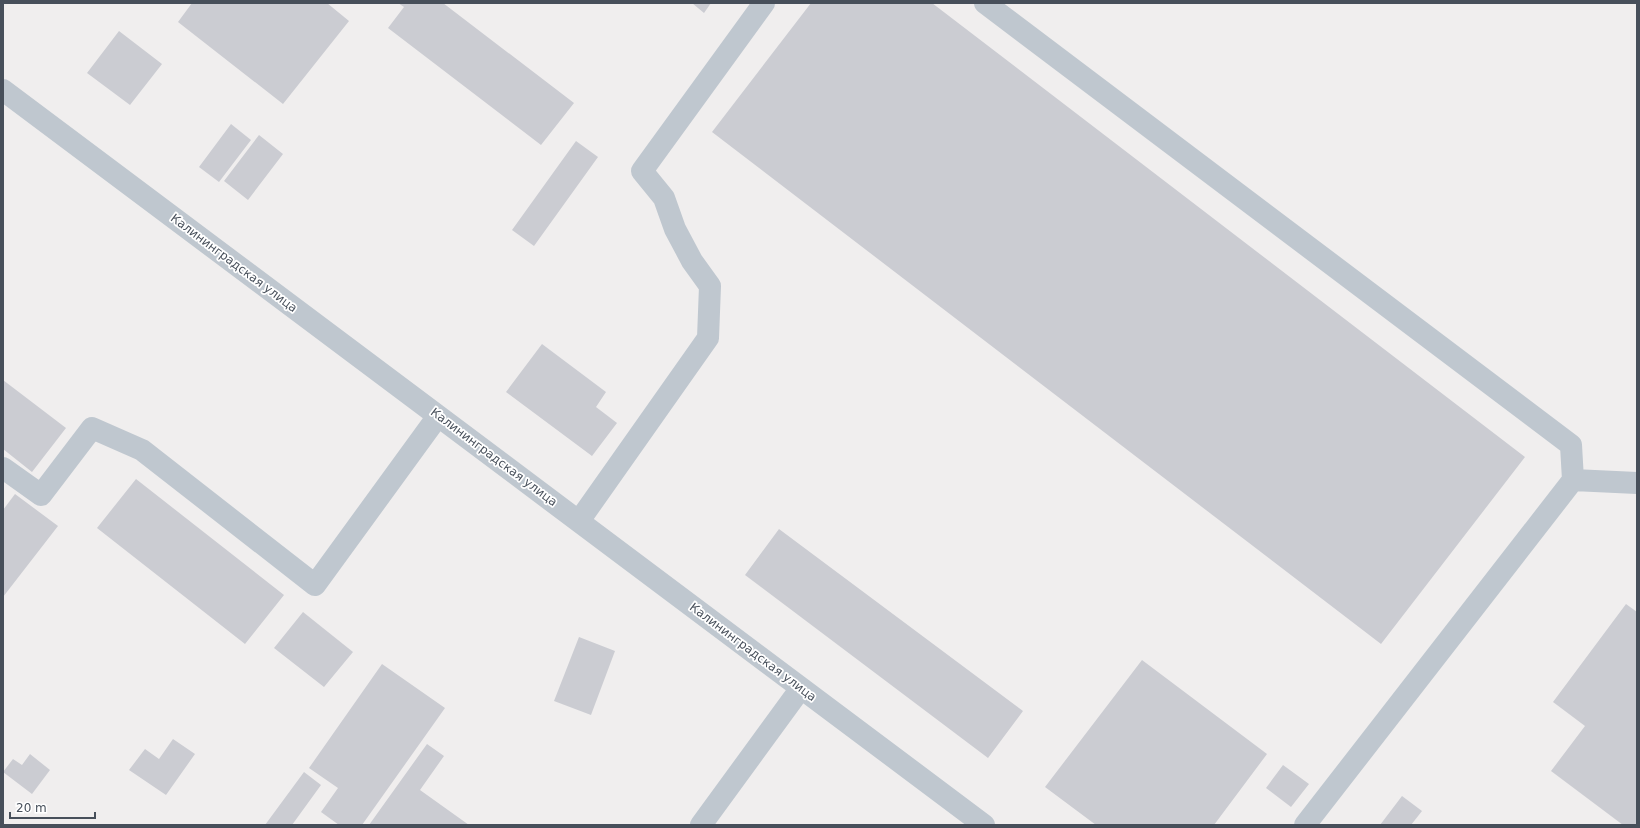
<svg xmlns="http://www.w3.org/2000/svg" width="1640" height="828" font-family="'DejaVu Sans',sans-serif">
<rect width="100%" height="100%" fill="#f0eeee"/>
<path fill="#cbccd2" d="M192,3H327L349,21L283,104L178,22Z
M398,3H443L574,103L541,145L388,28L404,7Z
M692,3H711L704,13Z
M811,3H932L1525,457L1381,644L712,132Z
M119,31L162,64L130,105L87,73Z
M231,124L251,140L219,182L199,167Z
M259,135L283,154L248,200L224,181Z
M576,141L598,157L534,246L512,230Z
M542,344L606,392L596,407L617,423L592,456L506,392Z
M3,380L66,428L32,472L3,449Z
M136,479L284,595L245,644L97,528Z
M15,494L58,526L3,597V510Z
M779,529L1023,711L988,758L745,575Z
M1626,604L1637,612V825H1623L1551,771L1585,726L1553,702Z
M303,612L353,652L324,687L274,648Z
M579,637L615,651L591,715L554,701Z
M1142,660L1267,754L1214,825H1096L1045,787Z
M382,664L445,708L362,825H339L321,812L338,788L309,768Z
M173,739L195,754L166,795L129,770L145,749L159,759Z
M427,744L444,756L420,790L469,825H369Z
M30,754L50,770L32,794L3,772L13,759L22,765Z
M1283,765L1309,784L1291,807L1266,788Z
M304,772L321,785L292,825H265Z
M1402,796L1422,811L1411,825H1380Z"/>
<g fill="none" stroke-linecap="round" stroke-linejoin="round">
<path stroke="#bfc7cf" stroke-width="22" d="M985,3L1571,445L1573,480L1637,483
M3,90L984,825
M3,468L41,495L92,428L142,450L315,585L438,416
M579,521L708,338L710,286L692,261L675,229L664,198L642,171L764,3
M701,825L801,688
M1305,825L1573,480"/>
</g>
<g text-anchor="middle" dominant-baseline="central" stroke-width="3.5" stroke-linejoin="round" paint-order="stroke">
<g font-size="12" fill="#474f5a" stroke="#fff">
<text transform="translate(234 263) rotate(37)">Калининградская улица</text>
<text transform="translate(494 457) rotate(37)">Калининградская улица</text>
<text transform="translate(753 652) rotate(37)">Калининградская улица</text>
</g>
</g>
<rect width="1640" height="828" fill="none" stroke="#474f5a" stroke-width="8"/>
<path d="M10 812v6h85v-6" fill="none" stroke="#474f5a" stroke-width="2"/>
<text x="16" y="812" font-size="12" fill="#474f5a" stroke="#ffffff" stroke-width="3" paint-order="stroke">20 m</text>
</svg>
